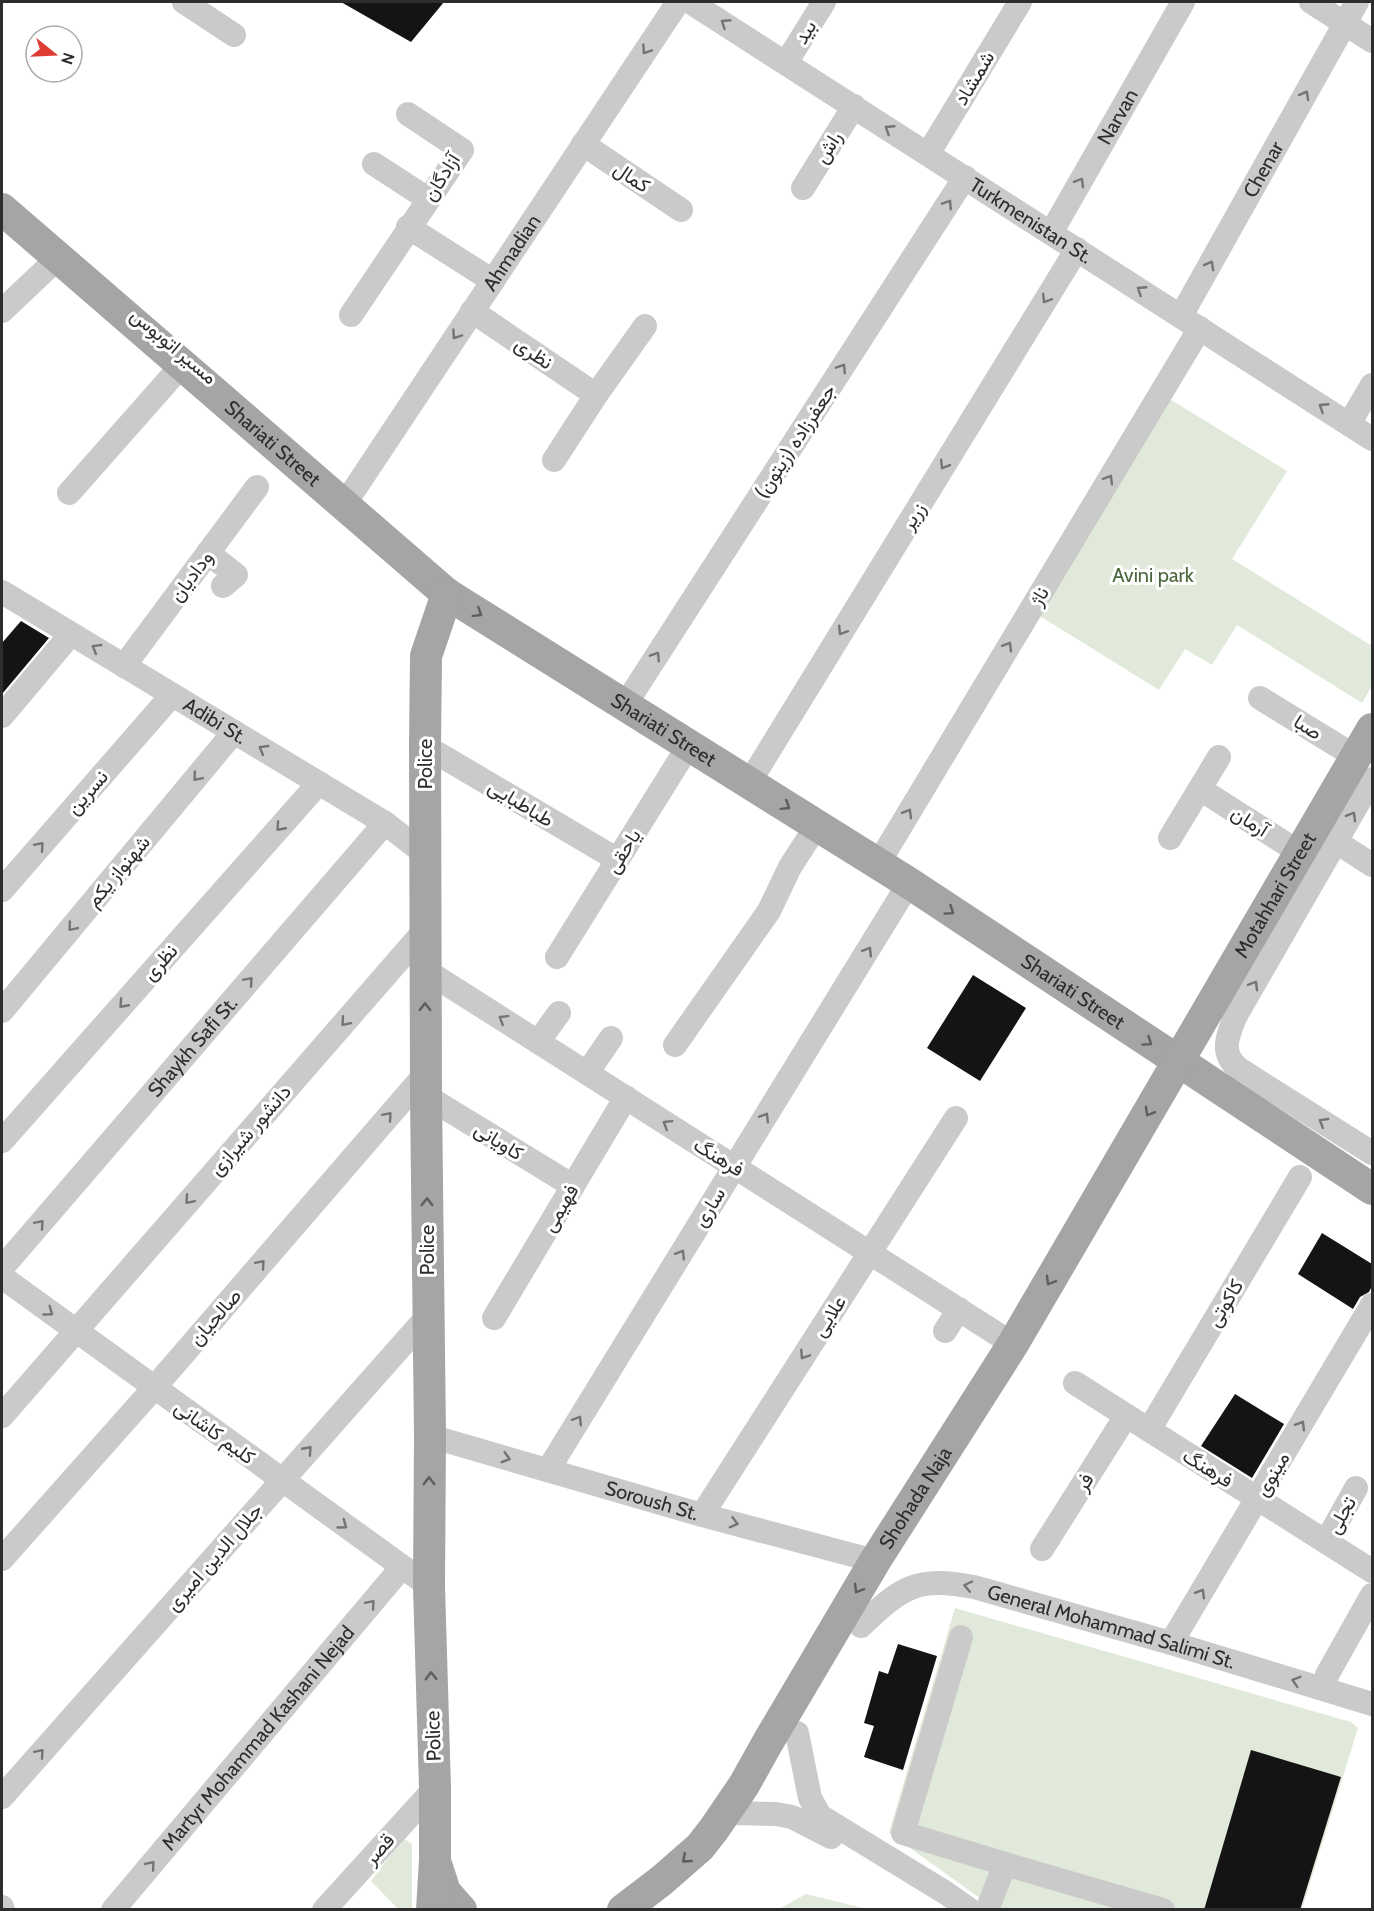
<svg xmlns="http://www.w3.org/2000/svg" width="1374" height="1911" font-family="Cabin,Vazirmatn,sans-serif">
<rect width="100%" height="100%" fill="#fff"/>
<path fill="#e1eada" d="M1168,398L1287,471L1232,559L1372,646V686L1362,703L1237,625L1212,665L1185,649L1159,690L1035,613Z
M955,1608L1351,1722L1358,1728L1302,1909H995L889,1833Z
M403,1838L412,1844V1909H398L371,1881Z
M806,1894L867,1909H779Z"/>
<path fill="#141414" d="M341,2H444L411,42Z
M21,621L49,638L2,694V643Z
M973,975L1026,1008L980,1081L927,1048Z
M1322,1233L1372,1264V1286L1369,1292L1360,1297L1353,1309L1298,1274Z
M1235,1394L1284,1424L1252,1478L1201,1446Z
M898,1644L937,1656L903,1770L864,1757L874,1726L864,1723L879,1671L888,1674Z
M1251,1750L1341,1777L1300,1910H1204Z"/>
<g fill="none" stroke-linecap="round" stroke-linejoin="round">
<g stroke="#cacaca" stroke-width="24">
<path d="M184,2L234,35"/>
<path id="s1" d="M690,2L1372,439"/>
<path d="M1311,2L1372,41"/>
<path d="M786,63L824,2"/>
<path d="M583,144L681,210"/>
<path d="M928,154L1020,2"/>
<path d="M374,164L428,199"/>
<path d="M803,188L854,106"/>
<path d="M408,227L493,281"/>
<path id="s2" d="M1051,233L1183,2"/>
<path d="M2,311L58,258"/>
<path d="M472,311L596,395"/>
<path d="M351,315L462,150L408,114"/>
<path id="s3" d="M1181,316L1357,2"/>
<path d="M1349,424L1372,385"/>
<path d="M554,460L596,395L645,326"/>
<path d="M69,493L182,365"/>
<path id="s4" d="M344,505L678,2"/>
<path d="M208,553L236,575L223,586"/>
<path id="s5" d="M2,592L385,823L425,854"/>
<path d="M124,666L257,487"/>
<path d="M1260,698L1356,757"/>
<path d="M625,705L965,177"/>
<path d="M2,716L71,634"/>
<path d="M425,746L618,860"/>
<path d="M1372,779L1235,1017C1227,1037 1220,1054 1239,1069L1372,1153"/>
<path d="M749,783L1077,249"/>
<path d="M1200,789L1300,853"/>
<path d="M1324,834L1372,865"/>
<path d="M1170,838L1219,757"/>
<path d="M878,864L1200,328"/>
<path d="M2,890L172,695"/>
<path d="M557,957L689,745"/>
<path d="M425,970L1013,1344"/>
<path d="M2,1011L234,732"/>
<path d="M538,1042L559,1013"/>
<path d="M675,1045L769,911L790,867L817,825"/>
<path d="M587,1073L611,1038"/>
<path d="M426,1096L573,1186"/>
<path d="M2,1141L319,783"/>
<path id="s6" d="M2,1268L385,823"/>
<path d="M2,1277L429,1586"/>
<path d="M494,1318L626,1097"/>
<path d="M945,1331L959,1309"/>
<path d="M1075,1383L1372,1571"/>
<path d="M2,1416L425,930"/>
<path d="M1149,1430L1300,1177"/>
<path id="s7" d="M430,1436L702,1515L875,1561"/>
<path d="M548,1470L909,883"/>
<path d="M702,1515L956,1118"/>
<path d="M1326,1542L1356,1488"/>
<path d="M1042,1549L1126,1416"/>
<path d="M2,1559L154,1388L426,1073"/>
<path id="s8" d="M861,1626C902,1587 916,1576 974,1587L1171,1643L1372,1704"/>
<path d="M961,1637L903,1833L1005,1864"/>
<path d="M1171,1643L1372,1305"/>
<path d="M1327,1675L1372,1595"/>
<path d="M797,1733L810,1798L820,1816L946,1893L970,1910"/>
<path d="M2,1797L427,1317"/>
<path d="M731,1813L776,1814L792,1817L831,1837"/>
<path d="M2,1907L3,1910"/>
<path id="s9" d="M113,1910L402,1567"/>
<path d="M324,1910L435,1788"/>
<path d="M987,1910L1005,1864L1163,1910"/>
</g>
<g stroke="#a5a5a5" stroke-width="32">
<path id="s10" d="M2,209L447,594L909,883L1372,1189"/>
<path d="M437,1867L445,1892L461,1910"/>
<path d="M432,1910L435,1860V1788L429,1586L430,1436L426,1096L425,746L426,656L447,594"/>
<path id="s11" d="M623,1910L661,1881L700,1847L714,1829L744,1785L768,1742L875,1561L1013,1344L1372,729"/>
</g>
</g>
<defs><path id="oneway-chevron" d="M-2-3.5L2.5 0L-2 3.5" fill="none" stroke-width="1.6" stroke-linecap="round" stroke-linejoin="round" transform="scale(1.5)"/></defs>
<g stroke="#747474">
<use href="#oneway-chevron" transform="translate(725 23) rotate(-147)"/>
<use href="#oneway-chevron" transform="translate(646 50) rotate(124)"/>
<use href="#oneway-chevron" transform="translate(1305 95) rotate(-61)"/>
<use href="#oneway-chevron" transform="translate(889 129) rotate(-147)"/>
<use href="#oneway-chevron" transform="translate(1080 182) rotate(-60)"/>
<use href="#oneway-chevron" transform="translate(948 204) rotate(-57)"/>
<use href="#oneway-chevron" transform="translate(1210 265) rotate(-61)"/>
<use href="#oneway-chevron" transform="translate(1141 290) rotate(-147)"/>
<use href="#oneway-chevron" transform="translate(1046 299) rotate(122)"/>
<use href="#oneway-chevron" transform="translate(456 335) rotate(124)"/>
<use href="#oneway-chevron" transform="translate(842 368) rotate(-57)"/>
<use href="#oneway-chevron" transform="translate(1323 407) rotate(-147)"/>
<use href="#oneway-chevron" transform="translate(944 465) rotate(122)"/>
<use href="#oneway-chevron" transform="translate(1109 479) rotate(-59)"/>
<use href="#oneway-chevron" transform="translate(842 631) rotate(122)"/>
<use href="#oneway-chevron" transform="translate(1008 646) rotate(-59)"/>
<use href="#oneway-chevron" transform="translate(96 648) rotate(-149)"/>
<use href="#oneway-chevron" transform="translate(656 656) rotate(-57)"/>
<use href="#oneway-chevron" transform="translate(263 749) rotate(-149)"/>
<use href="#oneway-chevron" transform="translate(197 777) rotate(130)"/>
<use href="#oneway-chevron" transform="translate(908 813) rotate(-59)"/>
<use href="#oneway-chevron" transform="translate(1352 816) rotate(-60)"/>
<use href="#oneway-chevron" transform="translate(280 827) rotate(132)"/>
<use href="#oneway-chevron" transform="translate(40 846) rotate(-49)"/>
<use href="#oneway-chevron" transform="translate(72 927) rotate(130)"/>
<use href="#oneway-chevron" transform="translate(868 951) rotate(-58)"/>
<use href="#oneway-chevron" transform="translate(249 981) rotate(-49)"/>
<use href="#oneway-chevron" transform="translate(1254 985) rotate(-60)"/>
<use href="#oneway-chevron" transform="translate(123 1004) rotate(132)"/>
<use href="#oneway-chevron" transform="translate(503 1019) rotate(-148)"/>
<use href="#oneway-chevron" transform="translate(345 1022) rotate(131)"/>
<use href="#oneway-chevron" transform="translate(388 1116) rotate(-49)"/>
<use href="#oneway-chevron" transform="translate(765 1117) rotate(-58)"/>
<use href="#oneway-chevron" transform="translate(1323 1122) rotate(-149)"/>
<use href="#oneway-chevron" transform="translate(667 1124) rotate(-148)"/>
<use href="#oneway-chevron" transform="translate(189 1200) rotate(131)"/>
<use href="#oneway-chevron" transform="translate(40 1224) rotate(-49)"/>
<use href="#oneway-chevron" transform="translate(681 1254) rotate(-58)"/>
<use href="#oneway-chevron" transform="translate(261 1264) rotate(-49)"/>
<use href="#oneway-chevron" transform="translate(49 1312) rotate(36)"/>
<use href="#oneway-chevron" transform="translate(804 1355) rotate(123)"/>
<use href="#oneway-chevron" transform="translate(578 1420) rotate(-58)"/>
<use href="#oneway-chevron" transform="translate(1301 1425) rotate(-59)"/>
<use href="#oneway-chevron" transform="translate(308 1450) rotate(-48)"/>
<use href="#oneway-chevron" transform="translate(506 1458) rotate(16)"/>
<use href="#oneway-chevron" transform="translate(734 1523) rotate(15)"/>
<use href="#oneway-chevron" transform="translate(343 1525) rotate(36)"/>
<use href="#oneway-chevron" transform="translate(968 1586) rotate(-168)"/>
<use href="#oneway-chevron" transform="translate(1201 1593) rotate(-59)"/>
<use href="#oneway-chevron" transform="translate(371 1604) rotate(-50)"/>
<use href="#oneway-chevron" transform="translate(1296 1681) rotate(-163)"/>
<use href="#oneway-chevron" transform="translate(40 1753) rotate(-49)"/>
<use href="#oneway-chevron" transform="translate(151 1865) rotate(-50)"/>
</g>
<g stroke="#5d5d5d">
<use href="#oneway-chevron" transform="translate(478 613) rotate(32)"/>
<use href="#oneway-chevron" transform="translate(786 806) rotate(32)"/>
<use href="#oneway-chevron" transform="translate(950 911) rotate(34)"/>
<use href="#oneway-chevron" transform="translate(425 1007) rotate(-90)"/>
<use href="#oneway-chevron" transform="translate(1148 1042) rotate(34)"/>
<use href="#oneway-chevron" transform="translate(1149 1112) rotate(120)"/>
<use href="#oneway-chevron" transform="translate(427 1202) rotate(-90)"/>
<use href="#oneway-chevron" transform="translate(1050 1281) rotate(120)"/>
<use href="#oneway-chevron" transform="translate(429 1481) rotate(-90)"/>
<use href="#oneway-chevron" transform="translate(858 1589) rotate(121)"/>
<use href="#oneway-chevron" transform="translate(431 1676) rotate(-92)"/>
<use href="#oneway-chevron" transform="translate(686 1859) rotate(139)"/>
</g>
<g text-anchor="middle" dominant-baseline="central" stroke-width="6" stroke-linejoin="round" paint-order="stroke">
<g font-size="20" fill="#2d2d2d" stroke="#fff">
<text transform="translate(805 32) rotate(-58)">بید</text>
<text transform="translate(974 78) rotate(-59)">شمشاد</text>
<text stroke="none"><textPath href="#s2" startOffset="134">Narvan</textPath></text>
<text transform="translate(828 147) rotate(-58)">راش</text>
<text stroke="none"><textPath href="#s3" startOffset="168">Chenar</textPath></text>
<text transform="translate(441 177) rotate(-58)">آزادگان</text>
<text transform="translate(632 177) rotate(34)">کمال</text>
<text stroke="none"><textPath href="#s1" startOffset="405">Turkmenistan St.</textPath></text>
<text stroke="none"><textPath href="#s4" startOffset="303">Ahmadian</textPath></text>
<text transform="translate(174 346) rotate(40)">مسیر اتوبوس</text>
<text transform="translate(534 353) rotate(34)">نظری</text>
<text transform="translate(795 441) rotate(-57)">جعفرزاده (زیتون)</text>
<text stroke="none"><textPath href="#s10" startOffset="358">Shariati Street</textPath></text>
<text transform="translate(913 516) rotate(-58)">زریر</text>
<text transform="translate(191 576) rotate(-53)">ودادیان</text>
<text transform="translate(1039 596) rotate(-59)">ناژ</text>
<text stroke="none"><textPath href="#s5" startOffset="249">Adibi St.</textPath></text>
<text transform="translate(1308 727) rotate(32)">صبا</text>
<text stroke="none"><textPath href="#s10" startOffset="844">Shariati Street</textPath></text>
<text transform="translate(425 764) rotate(-90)">Police</text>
<text transform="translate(87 792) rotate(-49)">نسرین</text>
<text transform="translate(521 803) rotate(31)">طباطبایی</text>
<text transform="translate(1250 821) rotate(32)">آرمان</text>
<text transform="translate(623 851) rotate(-58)">یاحقی</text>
<text transform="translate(118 871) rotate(-50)">شهنواز یکم</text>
<text stroke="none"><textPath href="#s11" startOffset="1212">Motahhari Street</textPath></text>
<text transform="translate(160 962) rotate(-48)">نظری</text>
<text stroke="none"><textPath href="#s10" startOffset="1330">Shariati Street</textPath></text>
<text stroke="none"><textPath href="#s6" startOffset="292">Shaykh Safi St.</textPath></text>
<text transform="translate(250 1130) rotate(-49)">دانشور شیرازی</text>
<text transform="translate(499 1141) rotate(32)">کاویانی</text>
<text transform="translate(719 1157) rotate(32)">فرهنگ</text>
<text transform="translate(709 1207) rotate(-58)">ساری</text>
<text transform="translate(560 1208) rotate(-59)">فهیمی</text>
<text transform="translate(427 1250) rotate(-90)">Police</text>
<text transform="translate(1225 1303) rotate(-59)">کاکوتی</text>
<text transform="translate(829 1316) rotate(-57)">علایی</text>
<text transform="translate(215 1317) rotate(-49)">صالحیان</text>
<text transform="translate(215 1432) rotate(36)">کلیم کاشانی</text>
<text transform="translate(1208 1468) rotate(32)">فرهنگ</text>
<text transform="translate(1272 1474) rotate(-59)">مینوی</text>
<text transform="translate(1084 1482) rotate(-58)">فر</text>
<text stroke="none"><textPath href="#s11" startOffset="510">Shohada Naja</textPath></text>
<text stroke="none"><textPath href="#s7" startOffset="231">Soroush St.</textPath></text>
<text transform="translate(1341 1515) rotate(-61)">تجلی</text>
<text transform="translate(214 1557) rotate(-49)">جلال الدین امیری</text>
<text stroke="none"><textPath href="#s8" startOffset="270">General Mohammad Salimi St.</textPath></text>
<text transform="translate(433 1736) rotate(-92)">Police</text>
<text stroke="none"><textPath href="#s9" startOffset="225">Martyr Mohammad Kashani Nejad</textPath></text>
<text transform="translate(379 1849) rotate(-48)">قصر</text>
</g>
<g font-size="20" fill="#4b663c" stroke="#fff">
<text x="1153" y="575">Avini park</text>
</g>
</g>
<rect width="1374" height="1911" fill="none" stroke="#2d2d2d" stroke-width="6"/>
<g transform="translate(54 54) rotate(108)"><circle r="28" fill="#ffffff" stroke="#ababab" stroke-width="1.5"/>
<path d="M0-4.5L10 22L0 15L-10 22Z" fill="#de3c34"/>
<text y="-9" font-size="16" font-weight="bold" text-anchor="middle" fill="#2d2d2d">N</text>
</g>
</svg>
